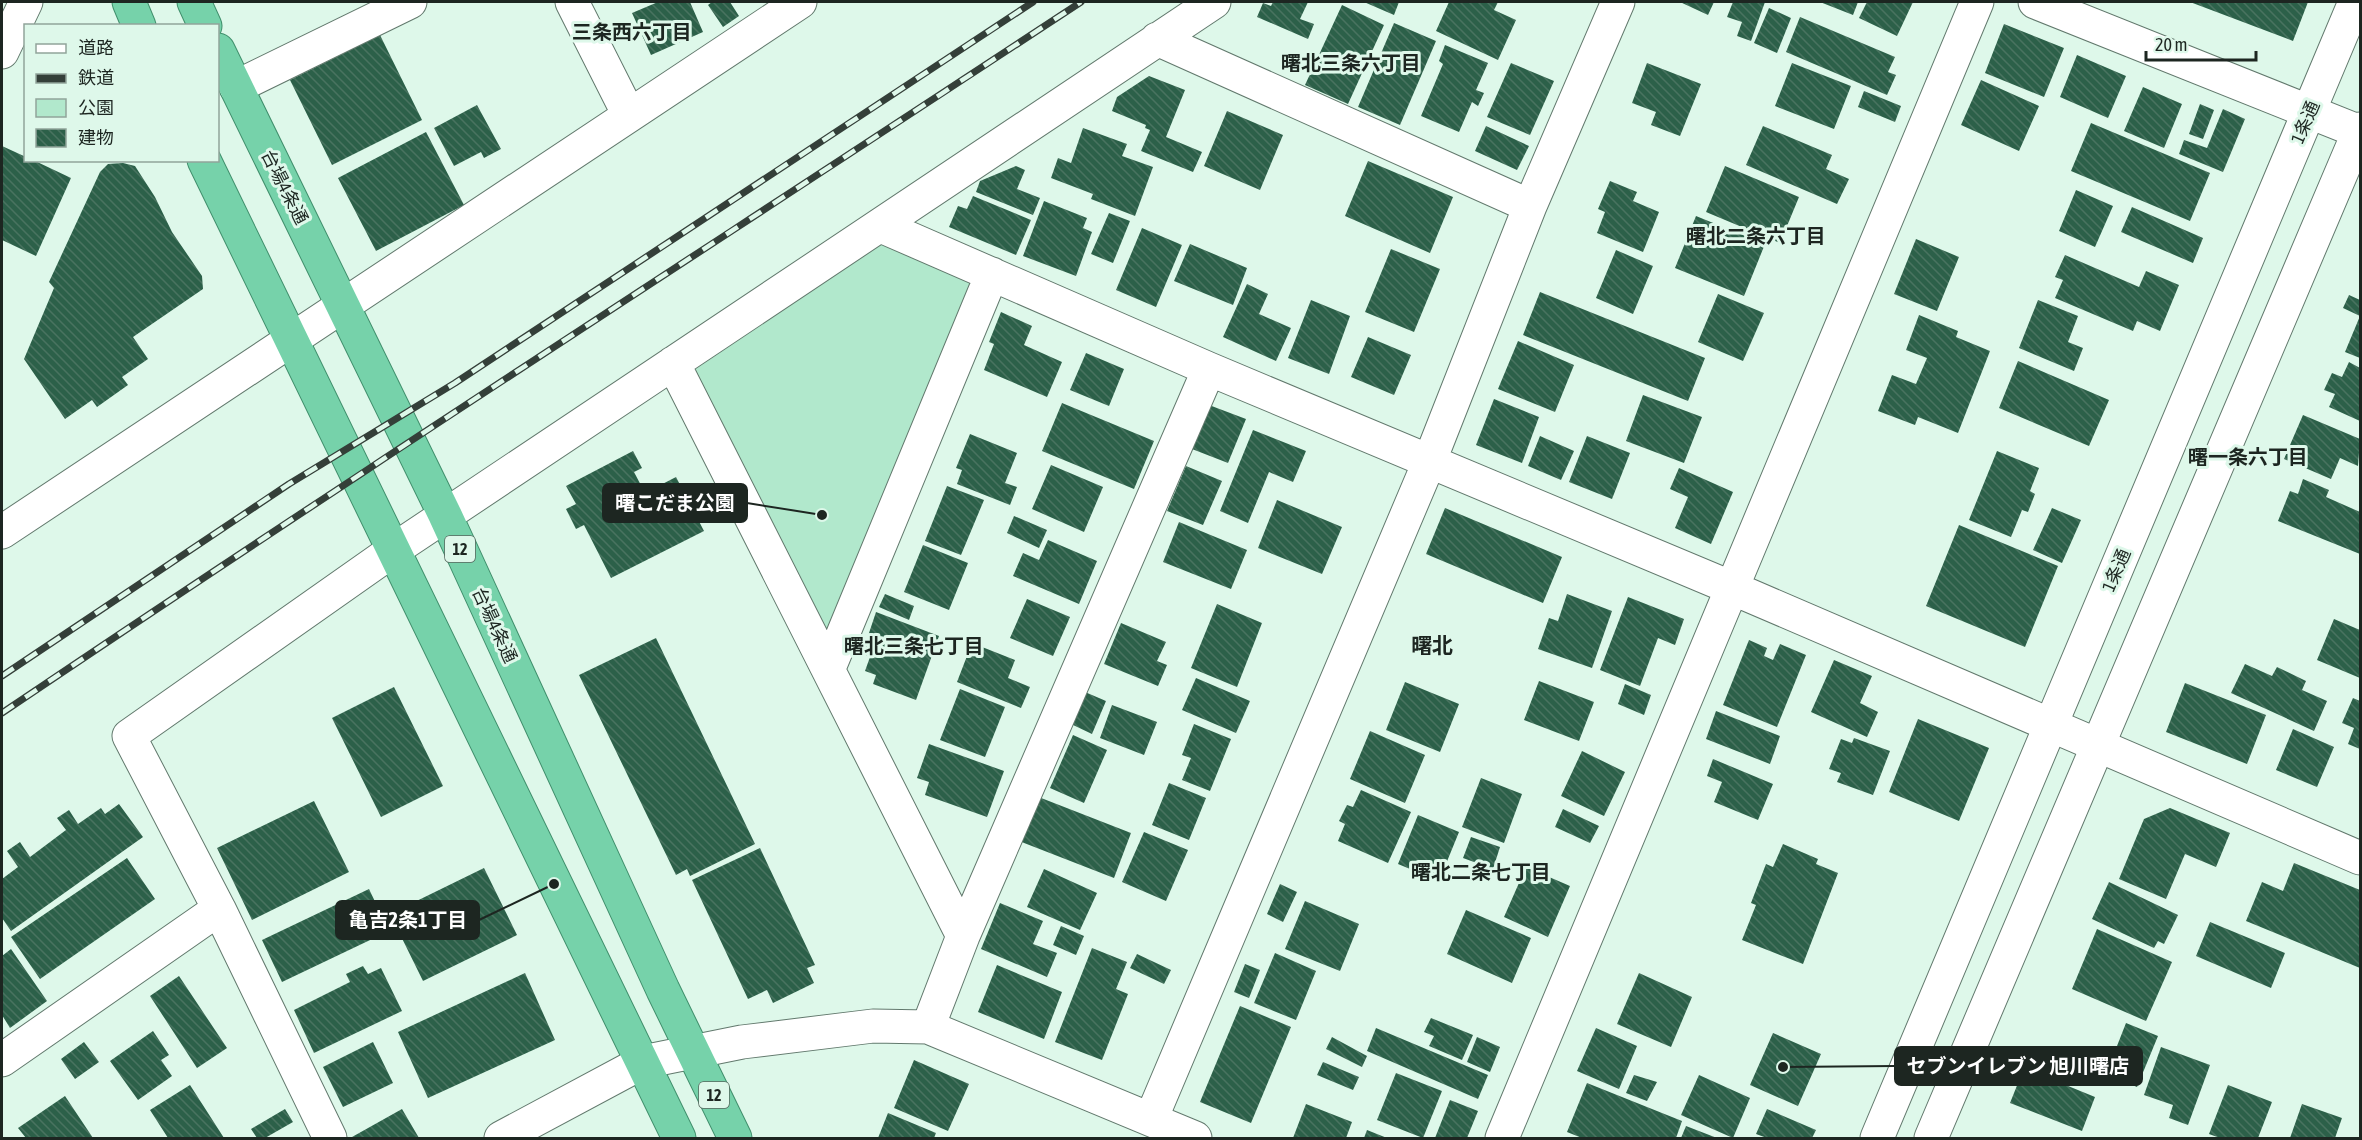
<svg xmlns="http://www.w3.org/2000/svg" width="2362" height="1140" font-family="'Asap Condensed','Noto Sans JP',sans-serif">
<defs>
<pattern id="building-back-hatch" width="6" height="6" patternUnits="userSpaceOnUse" patternTransform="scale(1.5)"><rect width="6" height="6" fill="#2c6049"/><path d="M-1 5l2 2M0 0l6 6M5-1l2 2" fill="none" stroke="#497360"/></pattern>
</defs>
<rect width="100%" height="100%" fill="#def8ea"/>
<path fill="#b1e8cc" d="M881,226L992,274L829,668L673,363Z"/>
<path fill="url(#building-back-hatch)" d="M658,2H690L703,32L651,55L632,13Z
M712,2H730L739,16L723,27L708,5Z
M1273,2H1308L1300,19L1314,24L1308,39L1257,17L1263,3L1271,6Z
M1364,2H1399L1394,15Z
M1449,2H1498L1494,10L1516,20L1498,60L1436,31Z
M1680,2H1714L1708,15Z
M1733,2H1765L1751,41L1737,36L1742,22L1727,17Z
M1820,2H1858L1853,15Z
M1867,2H1913L1897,36L1859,18Z
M2190,2H2308L2293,41Z
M1342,5L1384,25L1348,104L1305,85Z
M1769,8L1791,18L1777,53L1754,43Z
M1800,17L1895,57L1888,72L1896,75L1887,95L1786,52Z
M1394,23L1436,41L1400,125L1358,107Z
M2004,24L2064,48L2044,97L1985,73Z
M380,35L422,120L332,165L290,80Z
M1445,45L1488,63L1476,90L1484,93L1478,106L1472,102L1459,132L1421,116L1443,64L1439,61Z
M2077,55L2126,76L2108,118L2060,97Z
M1511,63L1554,81L1530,135L1487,117Z
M1647,63L1701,84L1680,136L1651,125L1656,112L1632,103Z
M1792,63L1851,86L1834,129L1775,106Z
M1149,76L1185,90L1166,137L1202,152L1193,172L1141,151L1150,130L1145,128L1146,125L1112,111L1117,97Z
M1981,80L2039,106L2019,151L1961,125Z
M2143,87L2182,104L2164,148L2124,131Z
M1864,91L1901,106L1895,122L1858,107Z
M2200,104L2214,110L2203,139L2189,134Z
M477,105L501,149L484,158L481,152L454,166L434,128Z
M2223,109L2245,119L2223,172L2179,154L2184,140L2207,148Z
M1227,111L1283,135L1260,190L1204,166Z
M2091,123L2210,173L2190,221L2071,171Z
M1486,126L1529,146L1517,170L1475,151Z
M1763,126L1832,155L1826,169L1849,179L1837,204L1746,165Z
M1083,128L1127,144L1122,156L1153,167L1135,216L1091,199L1093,194L1051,178L1058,158L1071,163Z
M426,132L464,205L376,251L338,178Z
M2,146L26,157V160H33L71,178L36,256L2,240Z
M1368,161L1453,197L1430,253L1345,216Z
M123,163L135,166L155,197L172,232L202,276L203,289L133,337L148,359L122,377L128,385L97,407L92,400L65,419L24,359L54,288L49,282L100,172L108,164Z
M1016,166L1025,170L1017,189L1040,198L1033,215L976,192L980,181Z
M1725,166L1799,197L1780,243L1706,212Z
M1610,181L1637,192L1633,201L1659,212L1643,252L1597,233L1605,212L1598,209Z
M2076,190L2113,206L2095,247L2059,231Z
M973,196L1031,220L1016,255L949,227L958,206L967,209Z
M1044,201L1087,218L1083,228L1092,232L1076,276L1023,256Z
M2132,207L2203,238L2193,263L2121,232Z
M1109,213L1130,221L1113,263L1091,254Z
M1696,216L1765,244L1744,296L1675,268Z
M1142,228L1182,245L1156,307L1116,290Z
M1916,239L1959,257L1937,311L1894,294Z
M1190,244L1247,268L1233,305L1174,281Z
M1391,249L1440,269L1414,332L1365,312Z
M1616,250L1653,266L1633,314L1596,298Z
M2065,255L2139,287L2146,271L2179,285L2160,331L2137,321L2133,331L2055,298L2063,280L2055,277Z
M1247,284L1268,294L1259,314L1291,328L1276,361L1223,337Z
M1540,292L1705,358L1688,401L1523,335Z
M1718,294L1764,313L1743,361L1698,342Z
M2349,295L2360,300V358L2345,352L2360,316L2343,308Z
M1311,300L1350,316L1329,374L1288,358Z
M2038,300L2078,316L2068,342L2083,348L2074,371L2019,348Z
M1001,312L1032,326L1024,345L1062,362L1047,397L984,370L994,344L989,342Z
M1919,315L1958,331L1956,337L1990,351L1958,433L1918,417L1915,425L1878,411L1892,375L1916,384L1927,358L1906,350Z
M1368,337L1411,355L1394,395L1351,377Z
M1518,341L1574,365L1555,412L1498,389Z
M1086,353L1124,369L1109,406L1070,390Z
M2018,361L2109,400L2089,446L1999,408Z
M2349,362L2360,368V421L2329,407L2335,394L2324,390L2332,373L2342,377Z
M1643,395L1702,417L1684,463L1626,441Z
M1494,399L1539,417L1522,463L1476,445Z
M1062,403L1154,441L1134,489L1042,451Z
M1209,405L1246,419L1228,463L1192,449Z
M2303,415L2360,439L2358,466L2340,458L2331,479L2284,459Z
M1253,430L1306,451L1293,482L1269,472L1248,523L1220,511Z
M970,434L1017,453L1005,483L1017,487L1010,505L957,484L962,470L956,468Z
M1540,436L1574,451L1561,480L1528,466Z
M1587,436L1630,453L1612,499L1569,482Z
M633,451L642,468L634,472L645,493L676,477L704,531L611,578L584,525L576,529L566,509L576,504L566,486Z
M1997,451L2039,468L2030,491L2035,494L2028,512L2022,510L2011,537L1969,520Z
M1051,465L1103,487L1084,532L1032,509Z
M1186,466L1222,481L1203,525L1167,511Z
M1679,468L1733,492L1711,544L1675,528L1688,497L1670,489Z
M2303,479L2329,490L2326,497L2360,512V554L2278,521L2290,491L2298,494Z
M947,486L984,500L961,555L925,541Z
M1277,500L1342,527L1322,574L1258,548Z
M1445,508L1562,557L1543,603L1426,554Z
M2052,508L2081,520L2062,563L2033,550Z
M1014,516L1047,530L1039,548L1007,533Z
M1179,522L1247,550L1231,589L1163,562Z
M1959,525L2058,566L2025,647L1926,606Z
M1048,540L1097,561L1079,604L1013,576L1023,553L1039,560Z
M923,545L968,563L949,610L904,592Z
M885,594L914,606L909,620L879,607Z
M1567,594L1612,611L1592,668L1538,649L1549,618L1558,621Z
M1628,597L1684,619L1675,645L1658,638L1640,686L1600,670Z
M1027,599L1070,617L1053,656L1010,638Z
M1217,604L1262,623L1237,687L1191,668Z
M876,612L939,636L916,700L873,684L876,675L865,671L870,657L862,654Z
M2334,619L2360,630V678L2317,660Z
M1121,623L1166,642L1157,661L1167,665L1158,686L1104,664Z
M656,638L755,844L690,876L687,869L676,875L579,675Z
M1749,640L1767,648L1764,656L1773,660L1780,644L1806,655L1777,727L1723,705Z
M972,643L1015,660L1008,678L1030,687L1021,708L957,682Z
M1834,660L1872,676L1860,703L1878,712L1867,737L1811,712Z
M2245,664L2272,676L2277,667L2306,681L2302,690L2327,701L2314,731L2231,693Z
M1196,678L1250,701L1236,733L1182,710Z
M1539,681L1594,702L1579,741L1524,720Z
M1405,682L1459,704L1440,752L1386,730Z
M2185,683L2266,715L2247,764L2166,732Z
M1625,684L1651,695L1644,715L1618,704Z
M394,687L443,786L381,817L332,718Z
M960,689L1005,707L985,757L940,740Z
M1085,692L1106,701L1092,734L1071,724Z
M2353,698L2360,701V749L2348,744L2354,728L2342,723Z
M1112,705L1157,722L1144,755L1100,738Z
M1716,711L1780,736L1770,764L1706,739Z
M1918,719L1989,748L1959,821L1889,792Z
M1194,724L1231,739L1210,791L1182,780L1191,758L1182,755Z
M2293,729L2334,747L2317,787L2276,770Z
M1370,731L1425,755L1405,803L1350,779Z
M1073,735L1107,750L1084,803L1050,788Z
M1854,738L1890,751L1873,795L1837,782L1841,773L1829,769L1841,739L1852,743Z
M929,744L1004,771L987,817L925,795L929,782L917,778Z
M1582,751L1625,772L1604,816L1561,796Z
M1713,759L1773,784L1758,820L1714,802L1722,782L1707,776Z
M1481,778L1522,794L1504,843L1462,827Z
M1169,783L1206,798L1189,840L1152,825Z
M1361,790L1411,812L1388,863L1338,841L1345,824L1339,821L1347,805L1353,807Z
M1036,796L1131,833L1114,878L1019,841Z
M314,801L349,872L252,920L217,848Z
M119,804L143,837L11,931L2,918V879L18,867L7,851L20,842L30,857L66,830L57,818L69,810L78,824L101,808L105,814Z
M2170,808L2230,833L2216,867L2185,854L2166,899L2119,879L2144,819Z
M1563,809L1599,826L1590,843L1555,827Z
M1418,815L1459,832L1439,881L1398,864Z
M1144,832L1188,850L1166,901L1122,882Z
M1471,837L1500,847L1493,869L1463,858Z
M1783,844L1818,859L1816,864L1838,873L1803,964L1742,940L1756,905L1751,903L1766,864L1773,867Z
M760,848L815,965L807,968L814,983L773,1003L767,990L748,999L692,880Z
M127,858L155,899L40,979L11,937Z
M2294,863L2360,890V968L2246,921L2262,882L2283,891Z
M1526,867L1570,886L1548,937L1504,917Z
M484,868L517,935L423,981L390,914Z
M1044,869L1097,893L1080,930L1027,907Z
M2109,882L2178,915L2164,944L2158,941L2154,948L2092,919Z
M1280,884L1297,892L1283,922L1267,914Z
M369,889L389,931L282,982L262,940Z
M1305,901L1359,924L1340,971L1285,949Z
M1000,903L1043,921L1033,944L1057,953L1047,977L981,949Z
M1466,910L1531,938L1512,983L1447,954Z
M2210,922L2285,953L2271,988L2196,956Z
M1061,926L1084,936L1076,955L1053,945Z
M2097,929L2172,962L2146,1021L2072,989Z
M1092,948L1127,962L1116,989L1128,994L1102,1060L1055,1042Z
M11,949L47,1001L10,1028L2,1015V956Z
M1275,953L1316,971L1296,1020L1254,1003Z
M1137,954L1171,970L1164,984L1130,968Z
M1245,964L1260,970L1249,998L1234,992Z
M997,965L1062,992L1044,1039L978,1012Z
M363,966L368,974L381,968L402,1011L314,1053L294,1010L350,982L346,974Z
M525,973L555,1040L428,1098L398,1032Z
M1639,973L1692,997L1671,1047L1617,1024Z
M179,976L227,1048L197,1068L150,996Z
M1240,1006L1291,1027L1251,1123L1200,1102Z
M1431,1018L1473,1035L1462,1060L1429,1046L1434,1036L1424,1032Z
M2126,1023L2158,1036L2137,1087L2106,1074Z
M1376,1028L1488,1075L1478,1099L1367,1051Z
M1596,1028L1637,1046L1619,1089L1577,1071Z
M153,1031L169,1055L161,1060L172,1076L138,1100L110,1061Z
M1773,1033L1821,1054L1798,1106L1750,1085Z
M1332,1037L1367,1056L1362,1067L1326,1049Z
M1477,1037L1500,1047L1490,1072L1467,1062Z
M84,1042L99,1062L75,1079L61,1059Z
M373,1042L393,1083L343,1107L323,1067Z
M2161,1047L2210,1065L2188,1125L2169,1118L2173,1105L2144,1095Z
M914,1060L969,1084L948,1131L894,1108Z
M1323,1062L1359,1077L1353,1090L1317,1075Z
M2024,1068L2095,1097L2082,1131L2010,1103Z
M1396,1073L1442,1091L1423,1138L1377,1120Z
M1634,1075L1657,1082L1647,1101L1626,1093Z
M1699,1075L1750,1098L1733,1138L1681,1115Z
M1587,1083L1682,1121L1676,1138H1582L1567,1132Z
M190,1085L224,1138H168L150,1110Z
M2228,1085L2272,1102L2258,1138H2220L2209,1134Z
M65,1096L93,1138H26L18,1128Z
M1450,1100L1478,1111L1467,1138H1435Z
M1306,1104L1352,1122L1346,1138H1293Z
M2302,1104L2342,1118L2335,1138H2290Z
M285,1109L293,1122L265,1138H257L251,1129Z
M402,1109L419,1138H353L352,1137Z
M1767,1109L1816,1130L1812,1138H1767L1756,1134Z
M888,1113L936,1133L934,1138H878Z
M1686,1126L1717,1138H1681Z
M1367,1130L1387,1138H1364Z"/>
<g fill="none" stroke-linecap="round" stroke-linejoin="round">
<defs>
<path id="minor" d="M572,2L629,115
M2035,2L2360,132
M1157,39L1530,206
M2,52L26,2
M236,87L410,2
M881,226L1209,369L1732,588L2360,858
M673,363L963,936
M2,532L800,2
M829,668L992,274
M928,1027L1195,1138
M2,1060L219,909
M1151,1119L1430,460L1530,206L1618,2
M330,1138L219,909L129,736L392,551L1214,2
M501,1138L643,1062L742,1042L873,1026L928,1027L963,936L1209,369
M1502,1138L1977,2"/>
<path id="tertiary" d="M1877,1138L2355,2
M1931,1138L2360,129"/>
<path id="trunk" d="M129,2L139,26
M194,2L205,26
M218,50L445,515L663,990L735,1138
M204,160L679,1138"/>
</defs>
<use href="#minor" stroke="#62796d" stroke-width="35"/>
<use href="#tertiary" stroke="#62796d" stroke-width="35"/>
<use href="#trunk" stroke="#408f6c" stroke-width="35"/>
<use href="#minor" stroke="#fff" stroke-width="33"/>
<use href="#tertiary" stroke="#fff" stroke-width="33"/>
<use href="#trunk" stroke="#76d2aa" stroke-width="33"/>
<defs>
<path id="rail" d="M2,676L289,484L455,383L1033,2
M2,713C359,472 721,239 1081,2"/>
</defs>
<use href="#rail" stroke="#343f39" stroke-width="7"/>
<use href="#rail" stroke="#def8ea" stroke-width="4.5" stroke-dasharray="14" stroke-linecap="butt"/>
</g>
<g text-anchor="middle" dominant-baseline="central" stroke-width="6" stroke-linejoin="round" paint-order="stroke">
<g fill="#def8ea" stroke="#57655d" stroke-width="1.5">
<rect x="445" y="536" width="30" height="26" rx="4.5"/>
<rect x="699" y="1082" width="30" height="26" rx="4.5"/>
</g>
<g font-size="16" font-weight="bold" fill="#1d2621">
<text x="460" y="549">12</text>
<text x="714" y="1095">12</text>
</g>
<g font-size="18" fill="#1d2621" stroke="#def8ea">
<text transform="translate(2305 122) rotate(-67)">1条通</text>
<text transform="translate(285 187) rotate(63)">台場4条通</text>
<text transform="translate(2116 570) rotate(-67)">1条通</text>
<text transform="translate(495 625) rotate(65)">台場4条通</text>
</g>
<g font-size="20" font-weight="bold" fill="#1d2621" stroke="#def8ea">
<text x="632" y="31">三条西六丁目</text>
<text x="1351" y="62">曙北三条六丁目</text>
<text x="1756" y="235">曙北二条六丁目</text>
<text x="2248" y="456">曙一条六丁目</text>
<text x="914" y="645">曙北三条七丁目</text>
<text x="1481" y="871">曙北二条七丁目</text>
</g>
<g font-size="21" font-weight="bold" fill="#1d2621" stroke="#def8ea">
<text x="1432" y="645">曙北</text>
</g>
</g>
<path fill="none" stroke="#1d2621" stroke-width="2" d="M822 515L747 503M554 884L479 920M1783 1067L1895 1066"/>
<g fill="#1d2621" stroke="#def8ea" stroke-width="2">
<circle cx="822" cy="515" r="6"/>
<circle cx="554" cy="884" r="6"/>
<circle cx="1783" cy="1067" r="6"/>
</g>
<g fill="#1d2621" stroke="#1d2621" stroke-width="2">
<rect x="603" y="484" width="144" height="38" rx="6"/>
<rect x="336" y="901" width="143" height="38" rx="6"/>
<rect x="1895" y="1047" width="247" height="38" rx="6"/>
</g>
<g font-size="20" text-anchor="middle" font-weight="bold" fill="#fff">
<text x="675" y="510">曙こだま公園</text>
<text x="408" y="927">亀吉2条1丁目</text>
<text x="2018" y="1073">セブンイレブン 旭川曙店</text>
</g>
<rect width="2362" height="1140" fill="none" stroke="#1d2621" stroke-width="6"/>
<rect x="24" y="24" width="195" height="138" fill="#def8ea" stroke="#91a49a" stroke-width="1.5"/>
<rect x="36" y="44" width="30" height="9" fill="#ffffff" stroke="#91a49a" stroke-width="1.5"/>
<text x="78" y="54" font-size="18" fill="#1d2621">道路</text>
<rect x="36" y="74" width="30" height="9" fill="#343f39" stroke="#91a49a" stroke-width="1.5"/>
<text x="78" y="84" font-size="18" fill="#1d2621">鉄道</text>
<rect x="36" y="99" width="30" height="18" fill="#b1e8cc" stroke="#91a49a" stroke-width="1.5"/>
<text x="78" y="114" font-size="18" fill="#1d2621">公園</text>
<rect x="36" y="129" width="30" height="18" fill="url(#building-back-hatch)" stroke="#91a49a" stroke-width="1.5"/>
<text x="78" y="144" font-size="18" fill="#1d2621">建物</text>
<path d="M2146 51v9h110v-9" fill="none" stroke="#1d2621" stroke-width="3"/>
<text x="2155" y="51" font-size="18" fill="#1d2621" stroke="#def8ea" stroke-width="4.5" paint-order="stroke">20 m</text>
</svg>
